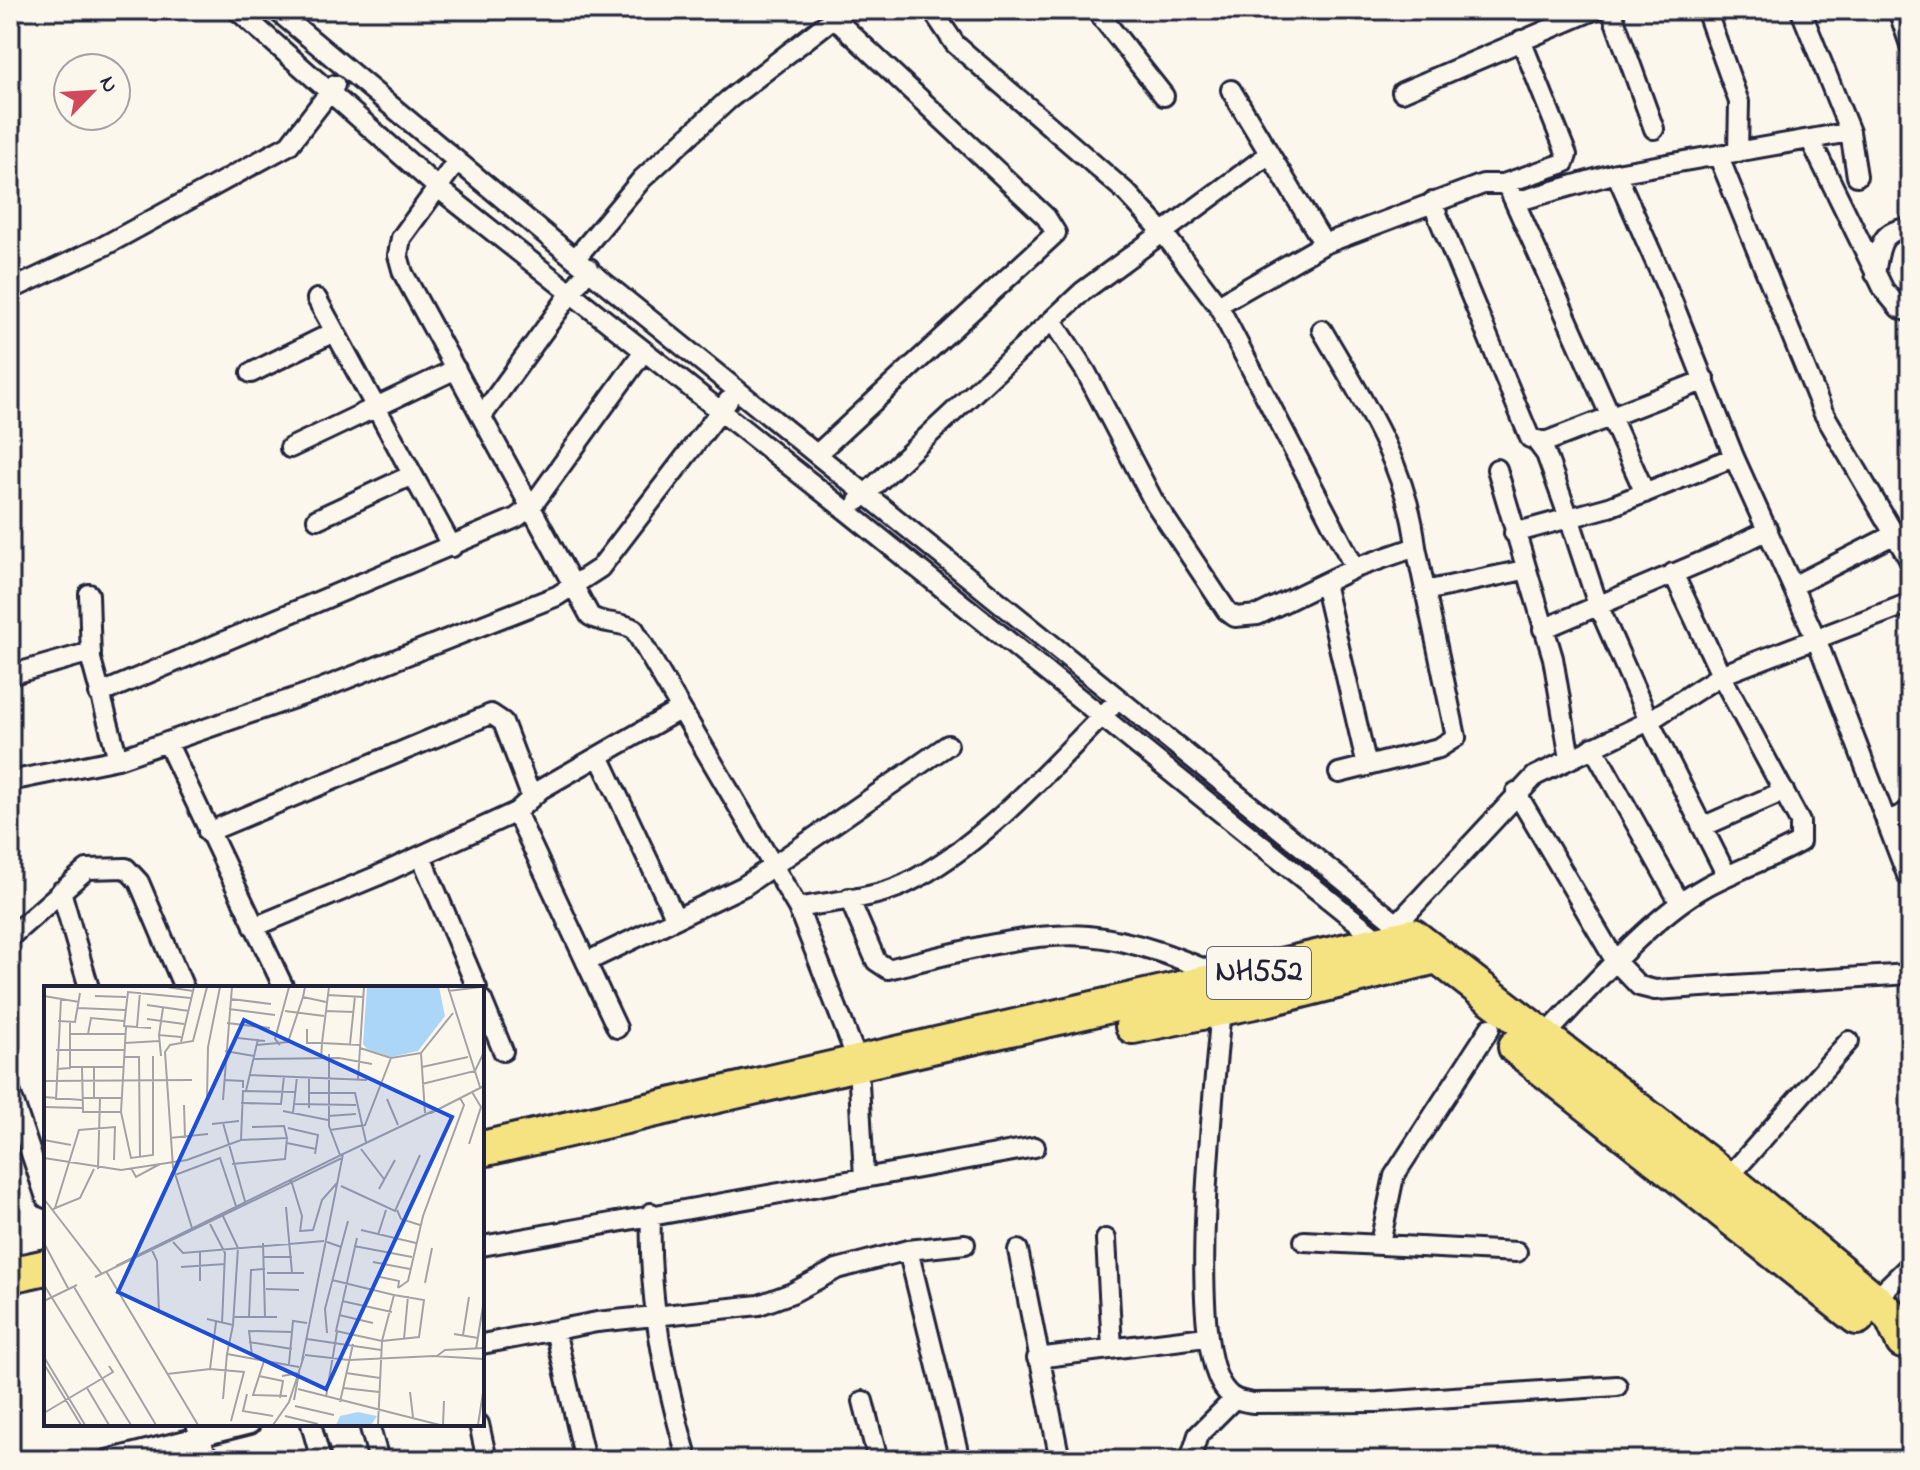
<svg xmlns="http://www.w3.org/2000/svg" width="1920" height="1470" font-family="'Indie Flower',sans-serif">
<rect width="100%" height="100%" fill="#fbf7ec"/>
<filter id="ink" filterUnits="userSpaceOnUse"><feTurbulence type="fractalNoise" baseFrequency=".0125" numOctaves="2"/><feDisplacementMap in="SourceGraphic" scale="16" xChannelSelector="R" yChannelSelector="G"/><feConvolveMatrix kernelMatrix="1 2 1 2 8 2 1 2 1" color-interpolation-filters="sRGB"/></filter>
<g filter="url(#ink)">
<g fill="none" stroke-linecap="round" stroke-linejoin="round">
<defs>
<path id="street" d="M237,10L438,188L848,512L1383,943
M276,10L575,259L1412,936
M932,10L955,44L1126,192L1161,230L1218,305L1355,568L1416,547C1408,468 1361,397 1322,330
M1096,10L1164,96
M1611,10L1654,129
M1706,10L1739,102L1738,152
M1898,10L1910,45
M1801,11L1850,132L1857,176
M1231,90L1324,244
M1402,92L1594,10
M1810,139L1884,290L1899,308L1910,312
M1718,155L1823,412L1910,561
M457,161L401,238L398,255L403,273L590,616C604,625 620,621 634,629L798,908L858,1062
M1616,173L1667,288L1734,457L1817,641L1907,875
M1503,184L1564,163L1567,155L1521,40
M1432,202L1530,438L1545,442L1705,380
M1515,202L1616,173L1850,132
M575,259L642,179L728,100L844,10
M1875,274C1880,247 1879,230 1910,228
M10,290L104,246L289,145L335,85
M317,299L452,547
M1218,305L1324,244L1483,184H1503L1509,189L1645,493
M1052,320L1086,372L1153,500L1227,611L1235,617L1258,615L1355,568
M251,373L334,332
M482,416L589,268
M1537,442L1546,454L1569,518L1566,521
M290,448L456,369
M817,454L1056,233L1046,217L834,18
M1497,469L1553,658L1570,759
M858,501L1082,292L1268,155
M317,519L412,475
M1570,520L1598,605L1649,721L1727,876
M1514,533L1609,507L1734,457
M1324,583L1367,766
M1793,586L1895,534
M1425,591L1524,570
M1543,629L1720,554L1768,530
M10,675L91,652
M99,694L516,518L532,506L644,351
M167,742L284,988
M1593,747L1680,903
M599,756L675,917
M118,759L323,688L557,596L600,568L728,401
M1339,773L1439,748L1456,737L1416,547
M10,781L118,759L91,659L89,594
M1516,792L1616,962L1639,986L1655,990L1910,974
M516,812L617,1028
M1886,822L1910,811
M1702,827L1784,791
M208,832L491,714L503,722L531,796
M421,856L477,988
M61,891L89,988
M849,898L876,961L888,969C948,955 1027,931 1088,936C1135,940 1181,959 1224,977
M798,908C832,901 874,899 905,884C983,846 1050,768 1110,708
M1397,924L1535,776L1649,721L1721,675L1910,603
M254,927L377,876L516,812L541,789L679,710
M10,937L87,869L126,868L139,882L184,988
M586,962L744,886L948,745
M482,1000L503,1051
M1221,1007C1216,1080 1183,1343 1226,1391C1233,1400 1242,1401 1253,1403L1378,1402L1617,1386
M1542,1039C1588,991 1648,919 1705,887C1736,870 1770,859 1800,842V822L1721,675L1673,573
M10,1091L46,1198
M864,1178L1035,1147
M1727,1179L1849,1041
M651,1213C648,1299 664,1378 688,1460
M1106,1239L1112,1348
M1304,1241L1517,1252
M1380,1243L1394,1176L1490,1028
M482,1246L864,1178L859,1083
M908,1250L960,1460
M1018,1250L1060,1460
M1874,1300L1910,1265
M555,1330L585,1460
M482,1344L597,1322L759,1305L792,1293L837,1269L908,1250L965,1244
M1037,1358L1206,1337
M863,1401L878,1460
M311,1424L321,1460
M369,1424L379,1460
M479,1424L487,1460
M197,1427L208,1460
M107,1460L250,1424
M1190,1460L1198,1435L1234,1399"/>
<path id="highway" d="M1133,1026L1269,998L1436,956
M1516,1047L1857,1317
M482,1149L1412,936L1727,1179L1874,1300L1892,1317L1903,1341
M10,1275L46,1267"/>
</defs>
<use href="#street" stroke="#22223b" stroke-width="24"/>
<use href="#highway" stroke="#22223b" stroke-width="40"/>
<use href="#street" stroke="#fbf7ec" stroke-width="18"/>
<use href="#highway" stroke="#f5e382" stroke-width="34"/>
</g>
</g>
<g text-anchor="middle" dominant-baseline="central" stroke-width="7" stroke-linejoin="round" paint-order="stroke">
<rect fill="#fbf7ec" stroke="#636270" stroke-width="2" x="1207" y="947" width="104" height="52" rx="6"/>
<g font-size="30" font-weight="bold" fill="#22223b">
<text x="1259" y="973">NH552</text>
</g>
</g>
<g transform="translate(44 986)">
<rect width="440" height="440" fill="#fbf7ec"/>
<path d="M323,1H395L401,30L374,65L347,71L323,63L319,58ZM314,426L333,430L327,439H292L296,430Z" fill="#acd6f7"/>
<path fill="none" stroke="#a4a2a5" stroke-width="2" d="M123,1L149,5M188,1L187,13L227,18M261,1L259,11L282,16M285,1L278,57L316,59M320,1L316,62L347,72L377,67M404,1L436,101M404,5L437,1M283,9L320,11M0,10L35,16M51,10L82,11M103,19L145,25M34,22L81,24M185,23L231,29M241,25L280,30M281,25L310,26M103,33L140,38M14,35L31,36L36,7M183,37L226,42M93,41L96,6M107,42L80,40L84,6L147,12M263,43V57H278L277,73M26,48H82M44,48L47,32L80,35M115,49L119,22M194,52L221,55M137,56L150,1M81,57L115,55M306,58L311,10M213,59L244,56L259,11M236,59L231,53L245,1M12,64H81M181,65L210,70M285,68V140L296,169M117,70L115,49L137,51M81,71H95L96,171M209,73L295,72L328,78M50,80V112M26,81H80M38,81L39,126H77L82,41M378,81L424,71M13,83L26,82V36M205,89L323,94M314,93L316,62M180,94L199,95V102M0,95L148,94M378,98L431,85L440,66M202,105L214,53M265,107H311L322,156M0,111L38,114M38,112H78M343,113L354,139M12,114L17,13M163,114L164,61L176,1M179,114L187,13M197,117L237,118L240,90M251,118L312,119M140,119L141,152M0,121L38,122M265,122V91M239,125L284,134M77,126L87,172L109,169V70M249,127L253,91M381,127L377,67L409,27M387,127L440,100M284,130L312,128M179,137L202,219M168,138L195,135M244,142L274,149L271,168M286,144L321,139L347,72M126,152L164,148M0,154L27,159M197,154L199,105L252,106M243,157L272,163M425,158L437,121L428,106M317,163L340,193M0,172L77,184L143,174L197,154L243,152L240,140L208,141M188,178L241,173L243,152M87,182L92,191L116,178M54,183L56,112M131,189L176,172L192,220M247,194L258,230L256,246M297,200L351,225L376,169M335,203L351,174M0,213L57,287M242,221L248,287M11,222L35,144L71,141L70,174M9,223L36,212L50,183M353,224L357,233L376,239M178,228L194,262L189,339M166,238L181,267L178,338M148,242L129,181L121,66L126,59L149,55L163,1M317,244L372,257M257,245L269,244L278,214L293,197M334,249L342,224M313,252L292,345L338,355L375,351L380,314L350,309M129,256L139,267L280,255M0,257L25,304M219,257L221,331M310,260L368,271M297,261L304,235M107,262L113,275L115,327M156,266V295M220,271H248M329,276L366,283M72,280L299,168M137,281L181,278M62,285L154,439M223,287H260M51,291L298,172M336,291L355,295L354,302M288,294L350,309L338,355L334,439M381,297L388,262M0,299L87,439M30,301L112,439M354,302L364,295L379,230L420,119L416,112M222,303L255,304M0,315L33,299M298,315L348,326M295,329L329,337M190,331H233M205,331L207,284L221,283M163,333L189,339L183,368M283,347L281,323L297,261L283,256M410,348L434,352M419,349L425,311M263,353L337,364M360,353L364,310M205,356L248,363M432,363L439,320M208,369L205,345L248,346M261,369L305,374L390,370L440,373M393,370L401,364L440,362M0,371L41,439M220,375L209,409L243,410M258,375L299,168L389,125M0,378L37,439M245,378L249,335L263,337M166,383L200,386L187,435M302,387L336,392M123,388L166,383L172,336M215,390L239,395L236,412M238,390L255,387L250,414M43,402L65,439M299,402L335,406M254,403L396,439M366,406L369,431M203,408L199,425L229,430M282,411L293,346M179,413L183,368L255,381M296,416L309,358M251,420L290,429M0,427L69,386L65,380M241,430L274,438M229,439L245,416L260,370M399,439L400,415M434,439L440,400"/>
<path fill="#1d4ed8" fill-opacity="0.15" stroke="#1d4ed8" stroke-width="4" d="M200,34L408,131L282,403L74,306Z"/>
<rect width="440" height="440" fill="none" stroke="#22223b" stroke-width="4"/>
</g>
<rect width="1920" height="1470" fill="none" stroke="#fbf7ec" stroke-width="40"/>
<rect x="20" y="20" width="1880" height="1430" fill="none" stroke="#22223b" stroke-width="3" filter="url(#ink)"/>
<g transform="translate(92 92) rotate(65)"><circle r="38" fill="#fbf7ec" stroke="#a4a2a5" stroke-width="2"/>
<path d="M0-6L14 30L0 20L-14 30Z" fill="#d1495b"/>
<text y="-12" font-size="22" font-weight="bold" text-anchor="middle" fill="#22223b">N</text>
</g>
</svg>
